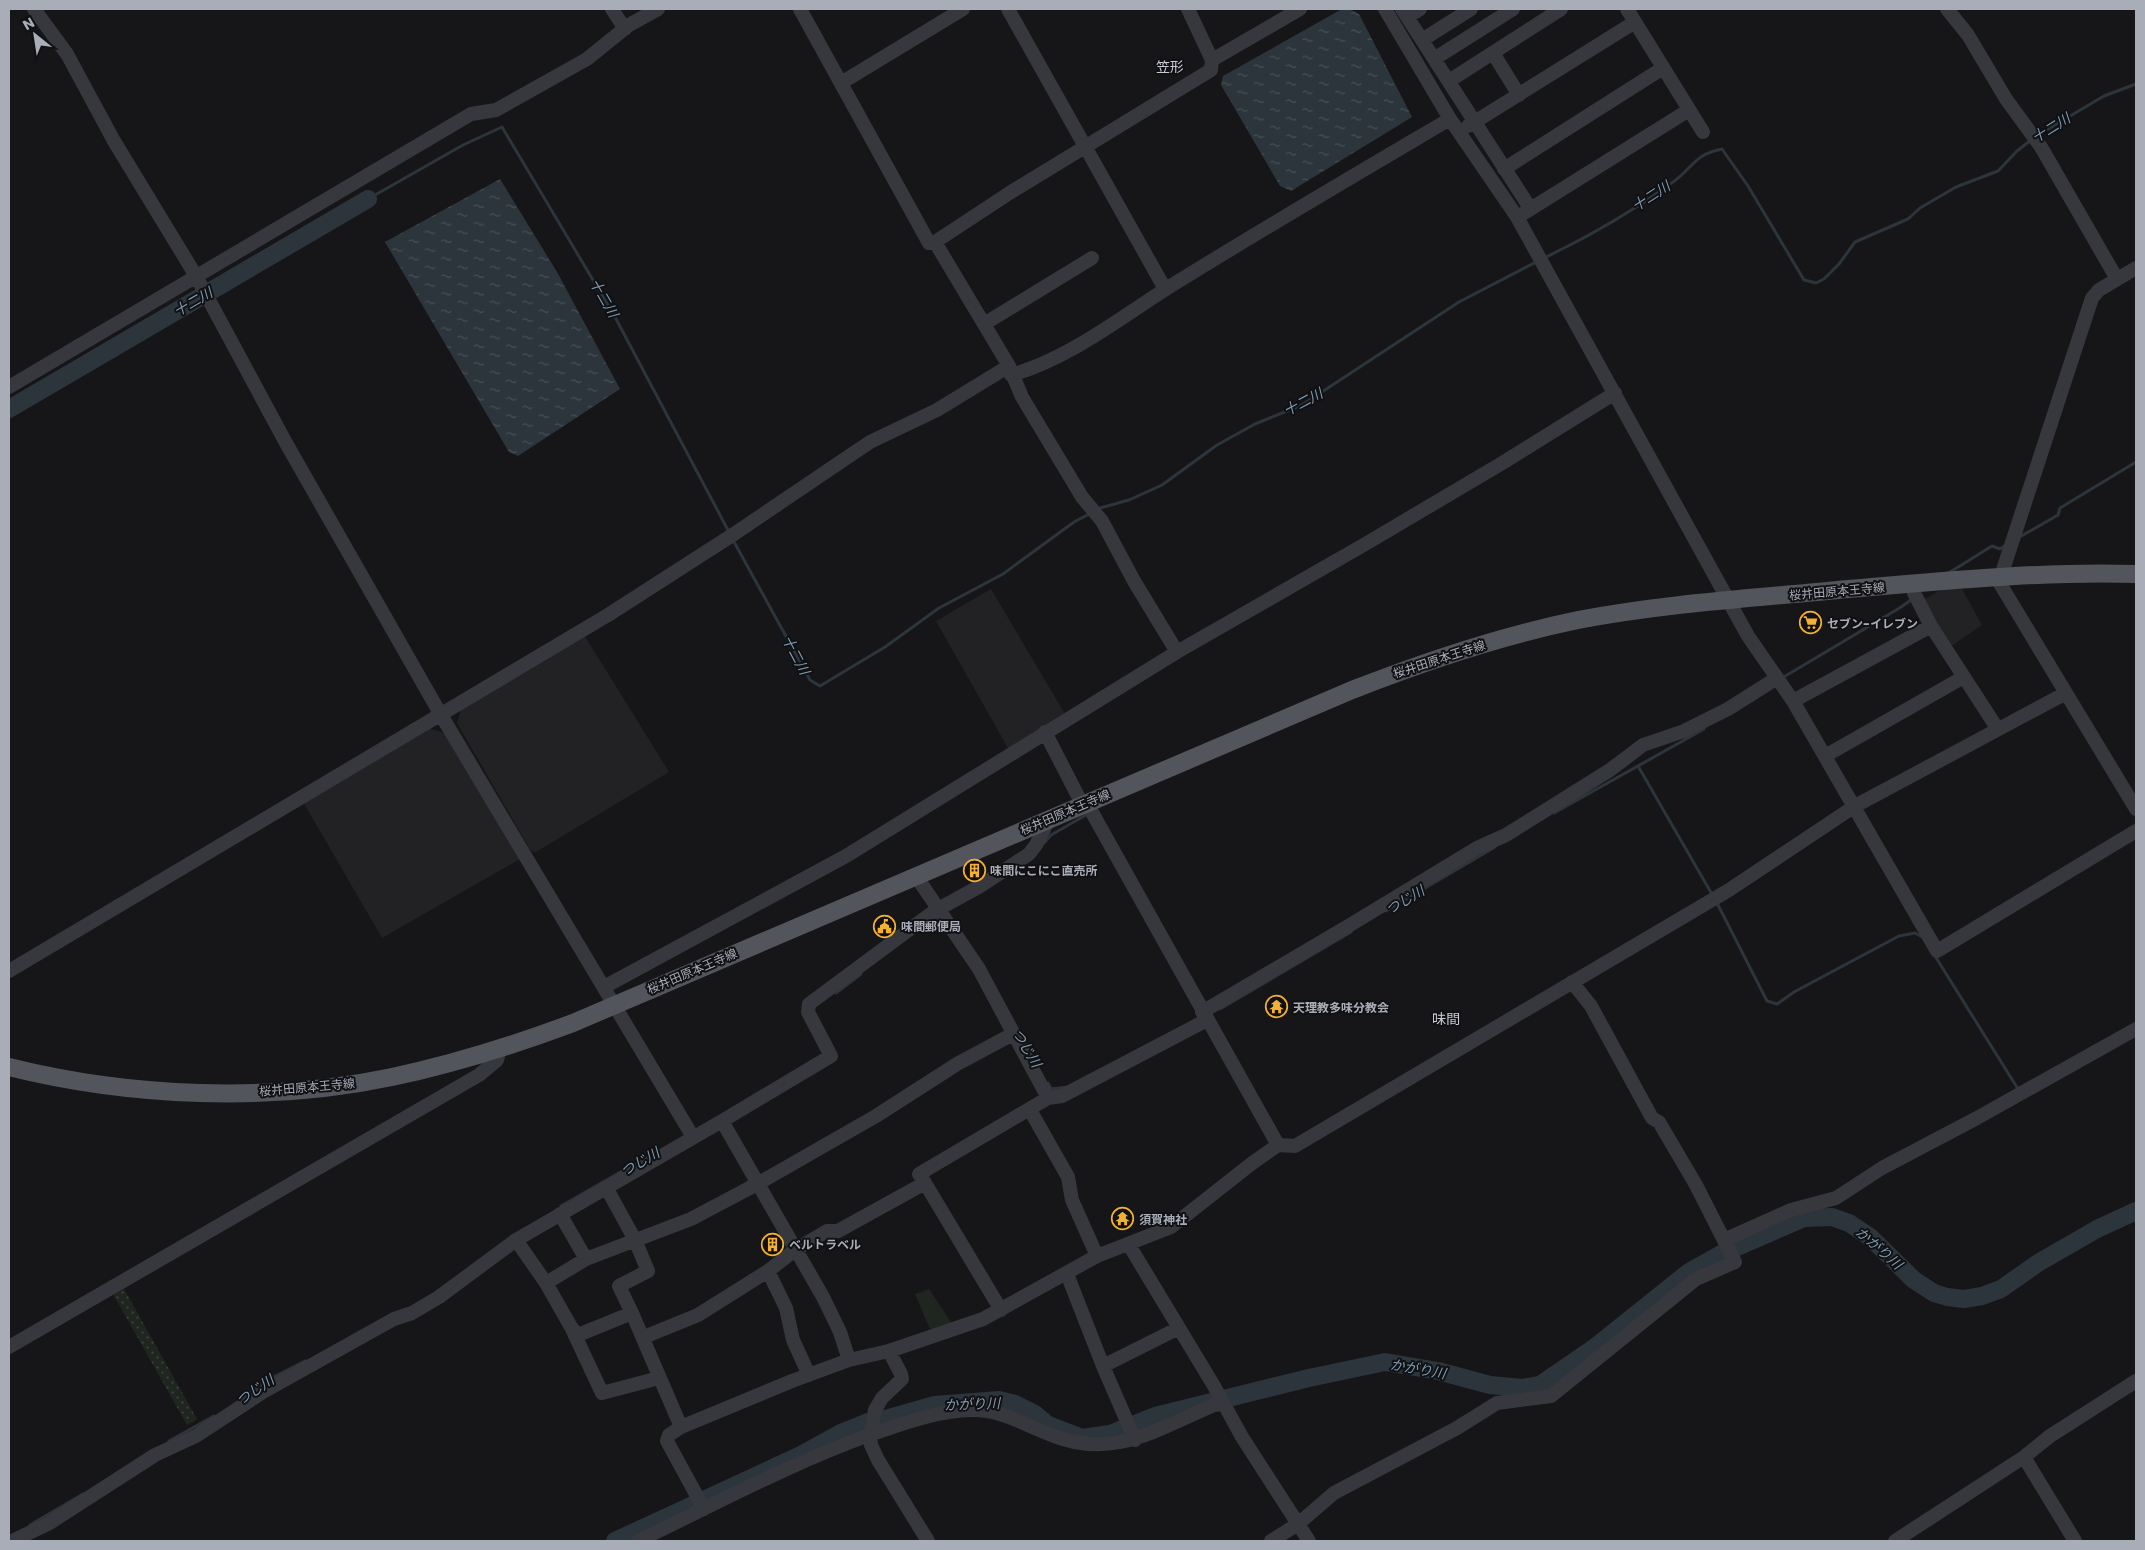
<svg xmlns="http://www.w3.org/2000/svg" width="2145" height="1550" font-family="Poppins,'Noto Sans JP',sans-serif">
<defs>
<pattern id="grass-dots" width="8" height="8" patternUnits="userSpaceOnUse" patternTransform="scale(1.25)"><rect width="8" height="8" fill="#1e261f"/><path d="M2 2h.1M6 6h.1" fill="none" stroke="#3c433d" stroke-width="1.8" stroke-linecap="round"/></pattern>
<pattern id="water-ripples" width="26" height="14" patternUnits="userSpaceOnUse" patternTransform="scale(1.25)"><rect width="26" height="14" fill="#2c353c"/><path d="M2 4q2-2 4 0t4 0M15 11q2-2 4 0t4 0" fill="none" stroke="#485056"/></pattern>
</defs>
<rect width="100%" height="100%" fill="#161618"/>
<path fill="#222225" d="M1948,586L1961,587L1982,625L1947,649L1923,600Z
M991,589L1065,714L1009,750L936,621Z
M583,633L669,772L536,852L531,851L457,723L462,706Z
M425,727L448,734L522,858L382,938L302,800Z"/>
<path fill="url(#grass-dots)" d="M124,1289L197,1419L187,1425L113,1294Z"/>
<path fill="#1e261f" d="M929,1289L953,1325L932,1330L929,1327L915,1294Z"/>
<path fill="url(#water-ripples)" d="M1342,9H1349L1359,14L1412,117L1291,191L1280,186L1221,85L1223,76Z
M500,179L557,272L620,389L518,456L509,452L385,242Z"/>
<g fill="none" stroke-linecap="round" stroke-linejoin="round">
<path stroke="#2c353c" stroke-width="3" d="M2038,135L2104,96L2136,84
M368,199L463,145L502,127L615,317L729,532
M1544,258C1588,237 1633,211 1673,182C1694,167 1693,155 1722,149L1748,186L1804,280L1816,283L1824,279L1839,264L1855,242L1908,219L1920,208L1956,187L1998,171L2017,151L2031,140
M1100,508L1129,500L1162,485L1217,445L1255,424L1302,405L1459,302L1538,261
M2018,538L2058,515L2060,508L2136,462
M733,540L810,680L820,686L885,647L939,608L1003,574L1074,522L1091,513
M1947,574L1992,546L2000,549L2006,545
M1782,678L1898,609L1914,598
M1638,766L1713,896
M1554,813L1704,729
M1044,843L1051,835L1086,815
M1716,901L1767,1001L1777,1004L1794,992L1899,936L1915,933L1924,938
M1386,911L1495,847
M1935,956L2018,1089L2019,1088
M836,993L861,974
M1220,1009L1351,932
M1048,1083L1051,1089L1068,1087
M561,1206L631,1166
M242,1398L260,1384L305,1361
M169,1441L214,1416
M30,1525L83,1494"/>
<path stroke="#2c353c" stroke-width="18" d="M9,409L368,199
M615,1541L801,1455L843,1432L868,1422L889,1418L935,1405L999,1400L1015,1404L1035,1414L1048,1425L1082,1438L1110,1434L1155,1416L1309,1378L1385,1362L1438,1371L1490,1385L1522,1388L1540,1385L1594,1348L1689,1272L1721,1254L1804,1218L1832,1217L1849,1223L1870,1237L1914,1280L1934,1293L1947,1297L1964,1299L1982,1296L2001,1289L2038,1263L2097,1229L2136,1211"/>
<path stroke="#37383d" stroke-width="14" d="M34,9L67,54L114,141L196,276L286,443L441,715L693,1137
M612,9L625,29
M800,9L929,243L935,242L1011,192L1211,70L1212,60L1188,9
M1008,9L1165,289
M1385,9L1450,119L1517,217L1748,636L1793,701L1937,951L2136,831
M1402,9L1530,208
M1627,9L1703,132
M1947,9L1968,35L2006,99L2041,147L2117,279
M1407,17L1420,9
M1422,40L1471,9
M1493,53L1519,95
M1434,59L1513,9
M1212,60L1300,9
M1449,81L1561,9
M841,83L963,9
M1468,126L1635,22
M1504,169L1663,68
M1524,213L1689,110
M935,242L1009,366L1022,397L1082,497L1102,521L1134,581L1177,652
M2136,268L2099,290L2092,298L1999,582L2136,809
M984,324L1092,258
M1011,375C1074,357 1127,312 1182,279C1271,224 1360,172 1450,119
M9,387L471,114L496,110L587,59L629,25L658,9
M1913,584L1914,593L1931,626
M1793,701L1931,626L1997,728
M1045,732L1080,800L1089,807L1278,1145
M1825,756L1962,678
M916,876L979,969L1048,1098
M9,971L608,615L734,534L870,442L937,410L1009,366
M604,987L846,856L1177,652L1367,543L1504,462L1615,393
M1202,1012L1350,925L1477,848L1506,835L1610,770L1643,745L1684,731L1728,709L1777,678
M1030,1110L1068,1177L1072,1200L1097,1256
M722,1121L823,1297L840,1332L849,1360
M925,1183L1001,1310
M606,1187L635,1240L648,1271L619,1286L632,1313
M560,1214L586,1259
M516,1240L546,1283L571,1327L578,1335L632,1313L681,1427
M1724,1240L1791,1210L1836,1198L1882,1168L1977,1118L2136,1029
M1129,1245L1214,1386L1242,1437L1309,1541
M768,1271L786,1308L793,1340L809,1375
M1067,1274L1103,1366L1179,1328
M546,1283L586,1259L691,1219L759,1183L876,1116L957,1064L1013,1034
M572,1329L602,1393L659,1378
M644,1337L698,1315L768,1271L795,1250L827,1231H838L925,1183L919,1174L1048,1098L1062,1096L1207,1020
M9,1347L479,1075L497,1060L500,1049
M889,1351L901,1374L902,1379L882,1398L875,1410L870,1435L871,1445L878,1460L928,1541
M1103,1366L1135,1440
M2024,1457L2075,1541
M704,1509L667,1441L669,1435L681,1427L792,1381L849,1360L889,1351L983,1319L1097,1256L1171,1227L1251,1164L1278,1145L1295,1146L1729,890L1855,806L2066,693
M12,1541L48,1524L155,1455L196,1436L263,1392L394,1319L412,1313L439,1297L516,1240L722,1121L831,1056L808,1012L809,1004L933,912L982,885L1029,854L1036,845L1049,819
M638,1541C715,1504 791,1463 872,1434C905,1423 936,1411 971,1410C1000,1409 1023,1424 1049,1434C1112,1461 1157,1429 1214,1405L1224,1404
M1271,1541L1298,1524L1334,1493L1457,1428L1497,1403L1551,1396L1696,1279L1735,1262L1696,1185L1659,1122L1652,1118L1591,1006L1572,982
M1895,1541L2024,1457L2050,1436L2136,1381"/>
<path stroke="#53555c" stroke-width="18" d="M9,1067C129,1097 270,1103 392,1077C454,1064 514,1045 573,1023L1352,690C1426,661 1500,636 1578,620C1667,603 1758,598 1848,589C1944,581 2040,571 2136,574"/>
</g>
<defs>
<symbol id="supermarket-ring" viewBox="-11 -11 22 22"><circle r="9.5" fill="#111113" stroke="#f2b134" stroke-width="1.5"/><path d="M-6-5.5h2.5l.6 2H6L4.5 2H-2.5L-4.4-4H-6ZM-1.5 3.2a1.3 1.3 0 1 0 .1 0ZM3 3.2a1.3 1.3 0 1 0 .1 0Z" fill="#f2b134"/></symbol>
<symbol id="building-ring" viewBox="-11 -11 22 22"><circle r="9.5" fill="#111113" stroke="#f2b134" stroke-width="1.5"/><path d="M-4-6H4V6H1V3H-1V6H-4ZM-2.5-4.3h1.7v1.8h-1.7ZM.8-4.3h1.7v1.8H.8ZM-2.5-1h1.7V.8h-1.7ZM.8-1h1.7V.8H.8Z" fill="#f2b134"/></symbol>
<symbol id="civic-ring" viewBox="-11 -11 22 22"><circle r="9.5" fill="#111113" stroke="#f2b134" stroke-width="1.5"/><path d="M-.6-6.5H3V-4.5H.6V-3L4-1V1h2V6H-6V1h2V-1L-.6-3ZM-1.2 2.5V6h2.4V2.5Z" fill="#f2b134"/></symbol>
<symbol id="temple-ring" viewBox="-11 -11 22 22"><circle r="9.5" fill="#111113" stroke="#f2b134" stroke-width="1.5"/><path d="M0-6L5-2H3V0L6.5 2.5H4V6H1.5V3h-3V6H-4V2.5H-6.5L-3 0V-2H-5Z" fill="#f2b134"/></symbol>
</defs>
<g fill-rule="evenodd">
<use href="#supermarket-ring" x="1798" y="610" width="25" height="25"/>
<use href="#building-ring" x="962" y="858" width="25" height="25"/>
<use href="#civic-ring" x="872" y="914" width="25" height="25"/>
<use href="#temple-ring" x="1264" y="994" width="25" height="25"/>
<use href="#temple-ring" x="1110" y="1206" width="25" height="25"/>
<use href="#building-ring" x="760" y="1232" width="25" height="25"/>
</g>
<g text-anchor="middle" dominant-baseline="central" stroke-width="4" stroke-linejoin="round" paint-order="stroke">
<g font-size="12" fill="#a8adb8" stroke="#111113">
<text transform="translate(1837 591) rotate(-5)">桜井田原本王寺線</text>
<text transform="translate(1439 659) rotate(-18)">桜井田原本王寺線</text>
<text transform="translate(1065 812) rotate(-23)">桜井田原本王寺線</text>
<text transform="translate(692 971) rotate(-23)">桜井田原本王寺線</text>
<text transform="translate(307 1087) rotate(-5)">桜井田原本王寺線</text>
</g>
<g font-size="12" font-weight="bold" fill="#a8adb8" stroke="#111113" text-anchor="start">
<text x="1827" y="623">セブン-イレブン</text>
<text x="990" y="870">味間にこにこ直売所</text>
<text x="901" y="926">味間郵便局</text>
<text x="1293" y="1007">天理教多味分教会</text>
<text x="1139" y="1219">須賀神社</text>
<text x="789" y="1244">ベルトラベル</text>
</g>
<g font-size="14" fill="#c9ccd4" stroke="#111113">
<text x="1170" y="67">笠形</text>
<text x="1446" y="1019">味間</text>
</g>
<g font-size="14" font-style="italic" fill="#7f9bb3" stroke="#111113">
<text transform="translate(2051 128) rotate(-32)">十二川</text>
<text transform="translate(1651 196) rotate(-33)">十二川</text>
<text transform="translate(604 298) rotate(60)">十二川</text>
<text transform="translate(193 302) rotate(-30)">十二川</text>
<text transform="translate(1303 402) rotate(-28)">十二川</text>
<text transform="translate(796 655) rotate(62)">十二川</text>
<text transform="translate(1405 900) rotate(-31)">つじ川</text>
<text transform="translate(1027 1048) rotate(59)">つじ川</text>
<text transform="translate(640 1162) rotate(-30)">つじ川</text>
<text transform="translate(1879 1248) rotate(41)">かがり川</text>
<text transform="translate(1418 1369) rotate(10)">かがり川</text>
<text transform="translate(255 1390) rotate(-34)">つじ川</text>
<text transform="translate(972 1404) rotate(-2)">かがり川</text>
</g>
</g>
<rect width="2145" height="1550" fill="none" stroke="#a8adb8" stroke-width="20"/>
<g transform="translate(35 35) rotate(330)" stroke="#111113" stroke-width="4" paint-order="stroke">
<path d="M0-4L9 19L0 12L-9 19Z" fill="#a8adb8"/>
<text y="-8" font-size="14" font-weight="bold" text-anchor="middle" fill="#a8adb8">N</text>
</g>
</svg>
